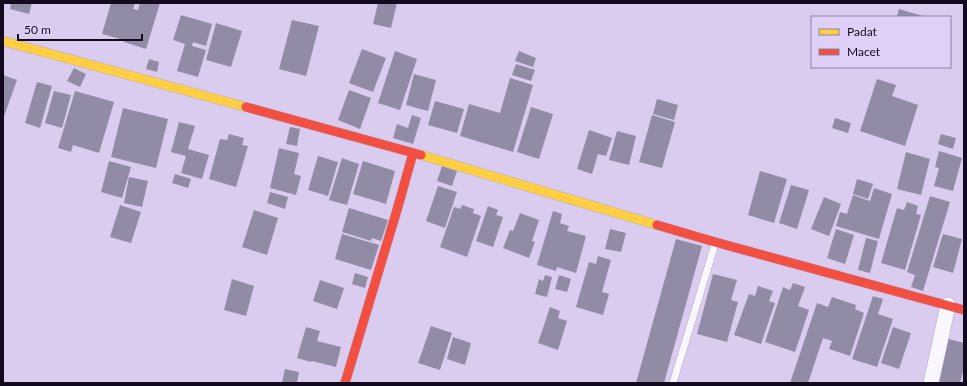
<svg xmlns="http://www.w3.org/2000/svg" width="967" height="386" font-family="Lato,sans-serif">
<rect width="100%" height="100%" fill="#daccef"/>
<path fill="#928ba6" d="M11,3H32L29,14L10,9Z
M111,3H135L133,9L138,10L140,3H160L146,49L124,42V40L102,34Z
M378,3H397L391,28L373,24Z
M899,9L926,17H897Z
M181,15L212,24L206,46L193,42L192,46L206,50L198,77L177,71L185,44L173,40Z
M292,20L319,26L306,76L279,69Z
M216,23L242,31L231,67L206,60Z
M362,49L386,58L373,92L349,83Z
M395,51L417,59L400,110L378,103Z
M519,51L536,58L533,67L515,61Z
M149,59L159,62L157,72L146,69Z
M516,64L535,70L531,81L512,75Z
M74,68L86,74L80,87L67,81Z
M414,74L436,80L428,111L406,105Z
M3,75L17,80L3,119Z
M510,78L533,85L513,152L460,136L469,104L500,113Z
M877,79L896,85L892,96L918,105L905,146L860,131Z
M37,82L52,86L40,128L25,123Z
M349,90L371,98L360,129L338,120Z
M54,91L71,95L62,128L45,123Z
M75,91L114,102L99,153L73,145L71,152L58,148Z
M657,99L678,105L674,120L653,114Z
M435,101L464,109L457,133L428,125Z
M531,107L553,114L539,159L517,152Z
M123,108L168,119L156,168L111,157Z
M412,115L421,118L413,144L393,138L397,124L408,128Z
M652,115L675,122L662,168L639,162Z
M835,118L851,123L848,133L832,128Z
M179,122L195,126L188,149L209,155L202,179L181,173L186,156L171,152Z
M290,127L300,129L297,146L286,144Z
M589,130L612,138L606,156L598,154L592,174L577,169Z
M617,131L636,136L629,165L609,160Z
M229,134L244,138L242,145L248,146L236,187L209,179L220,139L227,140Z
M941,134L956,138L953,149L938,144Z
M279,148L299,153L294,174L301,176L296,195L270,188Z
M939,151L962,158L953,191L934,186L939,168L935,167Z
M906,152L930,159L921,195L897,189Z
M318,156L338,162L328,196L308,190Z
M342,158L359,164L347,205L329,200Z
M109,161L131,167L122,198L101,192Z
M363,161L395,171L386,204L353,194Z
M442,166L457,171L452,186L437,181Z
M760,171L787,179L774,223L748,215Z
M175,174L191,179L188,188L172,183Z
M129,177L148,181L142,207L124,203Z
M857,179L873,184L868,199L853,194Z
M791,185L809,190L797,229L779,223Z
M438,186L457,192L445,228L426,221Z
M874,188L892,194L879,239L836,226L840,212L847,214L853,195L870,201Z
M270,192L288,197L285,209L267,203Z
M930,196L950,202L923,291L911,287L915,275L907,272Z
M824,197L841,204L829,236L811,229Z
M907,202L918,206L916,214L921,215L905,270L881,263L897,208L904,210Z
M120,205L141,212L131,243L110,237Z
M462,205L474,209L473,213L481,216L467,257L440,247L454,207L460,209Z
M488,206L498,210L496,215L503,217L493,247L476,241Z
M349,208L388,220L381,241L372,238L371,241L342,232Z
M254,210L278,218L267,255L242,247Z
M553,211L562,214L560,223L569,226L567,231L586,236L576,273L557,267L556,271L537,265Z
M520,213L539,220L532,241L535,242L529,258L503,248L510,230L513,231Z
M610,229L626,233L621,252L605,249Z
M836,229L854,235L845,264L827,258Z
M342,234L379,245L371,270L335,259Z
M943,234L962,239L953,273L933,267Z
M866,238L878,241L870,273L858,270Z
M676,239L702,246L664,383H636Z
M598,256L611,260L602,292L609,294L603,315L576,307L589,262L596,264Z
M355,273L368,277L365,288L352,284Z
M713,274L737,280L731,300L738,302L727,342L697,334Z
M545,275L552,277L547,297L535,294L539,279L543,281Z
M559,275L571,279L567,292L555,289Z
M232,279L254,286L246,316L224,310Z
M320,280L344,288L337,309L313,301Z
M793,283L805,287L798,306L809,310L795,352L765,342L783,287L790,290Z
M758,286L773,291L769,301L775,303L761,344L734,335L749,294L755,296Z
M873,296L883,299L878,314L893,319L877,367L852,359Z
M832,297L856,305L855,309L864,313L850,356L829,349L832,341L823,338L808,383H790L817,303L828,307Z
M550,307L560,311L558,318L567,321L558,350L538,343Z
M431,326L452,333L440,370L418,363Z
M306,327L320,331L317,341L341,347L336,367L312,361L311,362L297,358Z
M893,327L911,333L899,369L881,363Z
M453,337L471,343L465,365L447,359Z
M945,338L964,343V368L960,383H933Z
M285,369L299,372L297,383H282Z"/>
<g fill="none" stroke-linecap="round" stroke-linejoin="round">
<defs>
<path id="lane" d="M673,383L715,244"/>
<path id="street" d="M931,383L948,305"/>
<path id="slow" d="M3,41L246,107
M421,155L657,225"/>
<path id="jam" d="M246,107L421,155
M657,225L715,242L964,310
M345,383L397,210L413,153"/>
</defs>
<use href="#lane" stroke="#b6abc7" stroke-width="8"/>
<use href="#street" stroke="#b6abc7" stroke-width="16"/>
<use href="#slow" stroke="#b6abc7" stroke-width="10"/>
<use href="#jam" stroke="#b6abc7" stroke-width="10"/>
<use href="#lane" stroke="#f9f7fd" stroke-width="7"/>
<use href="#street" stroke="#f9f7fd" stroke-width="15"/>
<use href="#slow" stroke="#ffcf43" stroke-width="9"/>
<use href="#jam" stroke="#f24e42" stroke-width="9"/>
</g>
<rect width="967" height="386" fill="none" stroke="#140a20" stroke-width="8"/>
<rect x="811" y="16" width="140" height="52" fill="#ded0f7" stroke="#8d81a1"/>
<rect x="819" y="29" width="20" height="6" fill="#ffcf43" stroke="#8d81a1"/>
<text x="847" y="36" font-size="12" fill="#140a20">Padat</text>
<rect x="819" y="49" width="20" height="6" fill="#f24e42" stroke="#8d81a1"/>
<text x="847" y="56" font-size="12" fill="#140a20">Macet</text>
<path d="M18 34v6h124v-6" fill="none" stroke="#140a20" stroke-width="2"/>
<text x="24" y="34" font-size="12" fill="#140a20" stroke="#ded0f7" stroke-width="3" paint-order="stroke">50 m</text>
</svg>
